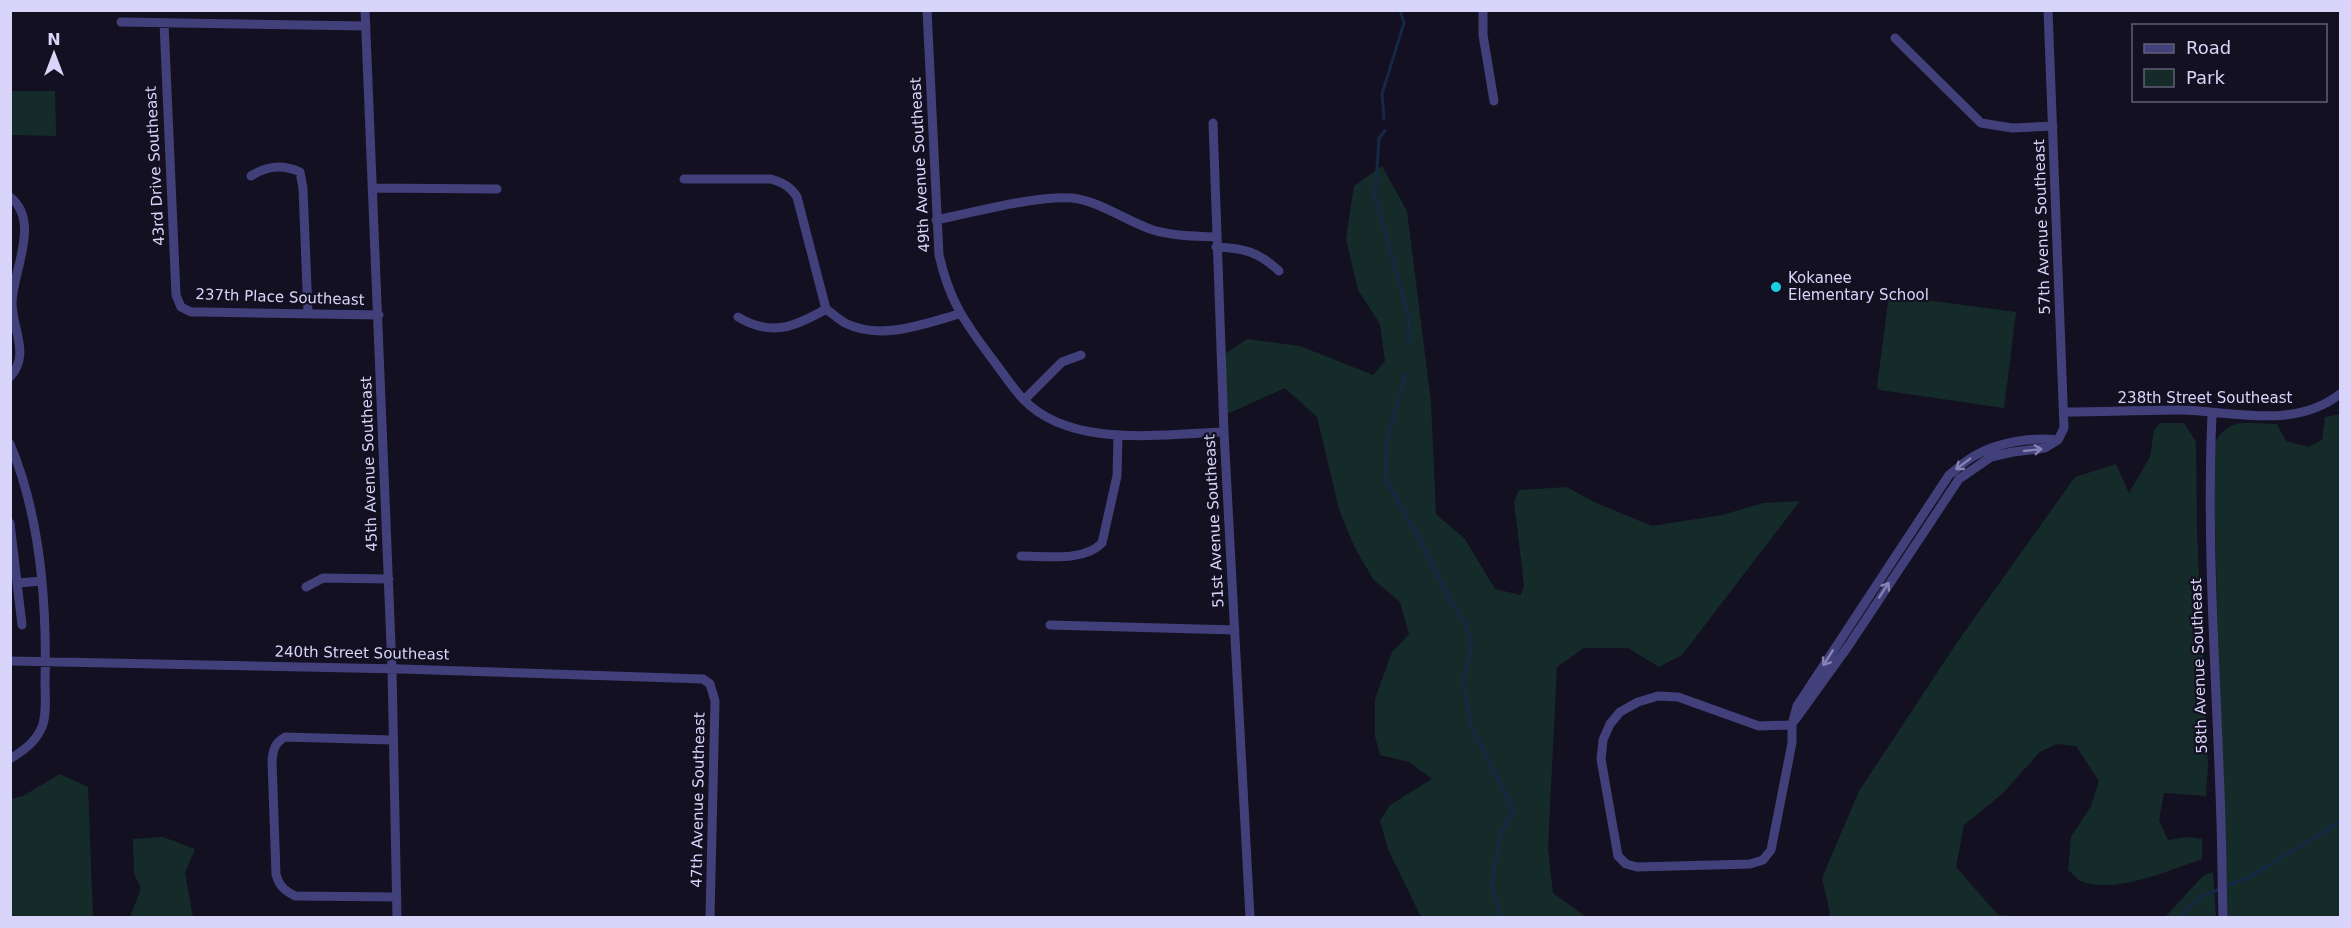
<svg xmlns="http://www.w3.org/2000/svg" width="2351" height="928" font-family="'DejaVu Sans',sans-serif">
<rect width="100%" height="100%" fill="#131021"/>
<path fill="#142b2a" d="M11,91H55L56,136L11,135Z
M1382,166L1407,211L1431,402L1436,514L1465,539L1495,589L1521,595L1524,585L1514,502L1519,490L1567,487L1594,502L1652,526L1722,515L1763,503L1800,501L1682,655L1659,667L1628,648H1584L1557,667L1548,849L1553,893L1586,917L1422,918L1419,913L1388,849L1380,821L1390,805L1432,779L1409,762L1380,755L1375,736V699L1392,652L1409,634L1400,602L1373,579L1354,546L1339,509L1317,417L1285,388L1225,415L1222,356L1247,339L1300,346L1373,375L1385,361L1380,324L1358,290L1346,239L1354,186Z
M1889,295L2016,312L2004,408L1880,390L1877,387Z
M2340,414V917H2227L2224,866L2213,446C2229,415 2246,424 2277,424L2286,441L2309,447L2322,440L2325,417Z
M2160,423H2184L2196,442L2197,530L2208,765L2206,796L2164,793L2159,820L2168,840L2187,837L2202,839V859C2170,870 2116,894 2083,882C2077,880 2072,873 2068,870L2071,837L2091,806L2099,781L2076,746L2057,744L2040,752L2002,794L1964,825L1956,867L1998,915L2025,917H1829L1830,913L1822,878L1859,791L1958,641L2075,477L2116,464L2129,493L2150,457L2154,430Z
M60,774L88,787L93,917H11V799L23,796Z
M163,837L195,849L185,873L193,917H130L141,888L134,874L133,839Z
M2213,872L2216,917H2165L2203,876Z"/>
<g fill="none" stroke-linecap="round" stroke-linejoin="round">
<path stroke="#152846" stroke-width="3" d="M1384,119L1382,94L1404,23L1400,10
M1385,131L1379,138L1375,197L1409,318L1408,341
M1405,375L1386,443L1385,479L1420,540L1450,600L1464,621L1472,645L1463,681L1471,725L1514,810L1500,835L1492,883L1500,918
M2178,918L2201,897L2251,876L2340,822"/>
<path stroke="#42407b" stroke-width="9" d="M365,10L392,669L397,918
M927,10L939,255C949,299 963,320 990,356C1001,370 1011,386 1023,399C1070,449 1162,434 1224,432
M1483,10V35L1494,101
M121,22L366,26
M164,23L176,295L181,307L191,312H201L379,315
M1895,38L1981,123L2012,128L2053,126
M1213,123L1224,432L1250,918
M251,176C266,166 283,164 300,172L303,188L308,313
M684,179H771C783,183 790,186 797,197L826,309
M373,188L497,189
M10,197C41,221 13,271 12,302C12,330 31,354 10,377
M936,220C973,213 1036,195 1072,198C1100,201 1126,221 1153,230C1173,236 1194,236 1216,237
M1216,247C1244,248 1259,252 1279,271
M826,309C832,313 838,319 845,323C881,341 924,324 959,314
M738,317C771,337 795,327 826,309
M1024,400L1062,362L1081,355
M2065,412C2103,412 2142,410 2180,410C2234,411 2294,430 2340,394
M2212,414C2206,550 2217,686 2221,822C2222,854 2222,886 2223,918
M10,444C41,517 47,603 45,682C45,696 47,714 42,727C35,743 24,750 10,759
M10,523L22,625
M1021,556C1046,556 1084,562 1102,543L1117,476L1118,436
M18,583L42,581
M306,587L323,578L389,579
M1050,625L1235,630
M10,661L401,669L703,679L710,684L715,701L710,918
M1795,720L1849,645L1959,479L1991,457L2013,452L2045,448L2058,440L2064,428L2048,10
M1792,725L1759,726L1678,697L1658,696L1638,702L1620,712L1610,724L1603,740L1601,759L1618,856L1626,864L1637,867L1750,864L1763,860L1771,850L1792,743V725L1797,706L1949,475C1958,468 1966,460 1976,455C1999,442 2032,437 2058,440
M392,740L285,737C275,743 273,749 272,761L276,874C279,886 284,890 295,896L397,897"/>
</g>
<defs><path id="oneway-shaft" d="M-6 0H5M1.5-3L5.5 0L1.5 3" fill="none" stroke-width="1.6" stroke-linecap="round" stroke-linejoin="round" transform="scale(1.5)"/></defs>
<g stroke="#8683b4">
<use href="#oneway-shaft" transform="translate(2033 450) rotate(-6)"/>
<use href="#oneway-shaft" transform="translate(1963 464) rotate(143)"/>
<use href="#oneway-shaft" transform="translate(1884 590) rotate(-57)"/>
<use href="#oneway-shaft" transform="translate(1828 658) rotate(122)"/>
</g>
<circle fill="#19d0e3" stroke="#131021" stroke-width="2" cx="1776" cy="287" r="6"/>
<g text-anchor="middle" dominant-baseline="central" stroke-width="4.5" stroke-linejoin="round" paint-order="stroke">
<g font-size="15" fill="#d9d5fa" stroke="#131021">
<text transform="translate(920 165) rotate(-93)">49th Avenue Southeast</text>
<text transform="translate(155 166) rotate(-93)">43rd Drive Southeast</text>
<text transform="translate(2042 227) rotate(-92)">57th Avenue Southeast</text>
<text transform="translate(280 297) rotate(2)">237th Place Southeast</text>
<text x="2205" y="398">238th Street Southeast</text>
<text transform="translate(369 464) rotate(-92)">45th Avenue Southeast</text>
<text transform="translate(1214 521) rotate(-93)">51st Avenue Southeast</text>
<text transform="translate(362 653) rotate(1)">240th Street Southeast</text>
<text transform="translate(2199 666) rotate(-92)">58th Avenue Southeast</text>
<text transform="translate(698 800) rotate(-89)">47th Avenue Southeast</text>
</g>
<g font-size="15" fill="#d9d5fa" stroke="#131021" text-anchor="start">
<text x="1788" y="278">Kokanee<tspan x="1788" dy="17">Elementary School</tspan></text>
</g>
</g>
<rect width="2351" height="928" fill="none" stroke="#d9d5fa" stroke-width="24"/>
<rect x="2132" y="24" width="195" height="78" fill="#131021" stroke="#625f78" stroke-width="1.5"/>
<rect x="2144" y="44" width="30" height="9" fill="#42407b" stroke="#625f78" stroke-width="1.5"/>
<text x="2186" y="54" font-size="18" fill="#d9d5fa">Road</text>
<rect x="2144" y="69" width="30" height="18" fill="#142b2a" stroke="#625f78" stroke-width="1.5"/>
<text x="2186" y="84" font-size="18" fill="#d9d5fa">Park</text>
<g transform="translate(54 54)" stroke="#131021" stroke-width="4.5" paint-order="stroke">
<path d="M0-4.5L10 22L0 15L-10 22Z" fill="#d9d5fa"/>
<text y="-9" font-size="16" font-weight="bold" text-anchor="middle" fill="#d9d5fa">N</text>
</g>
</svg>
